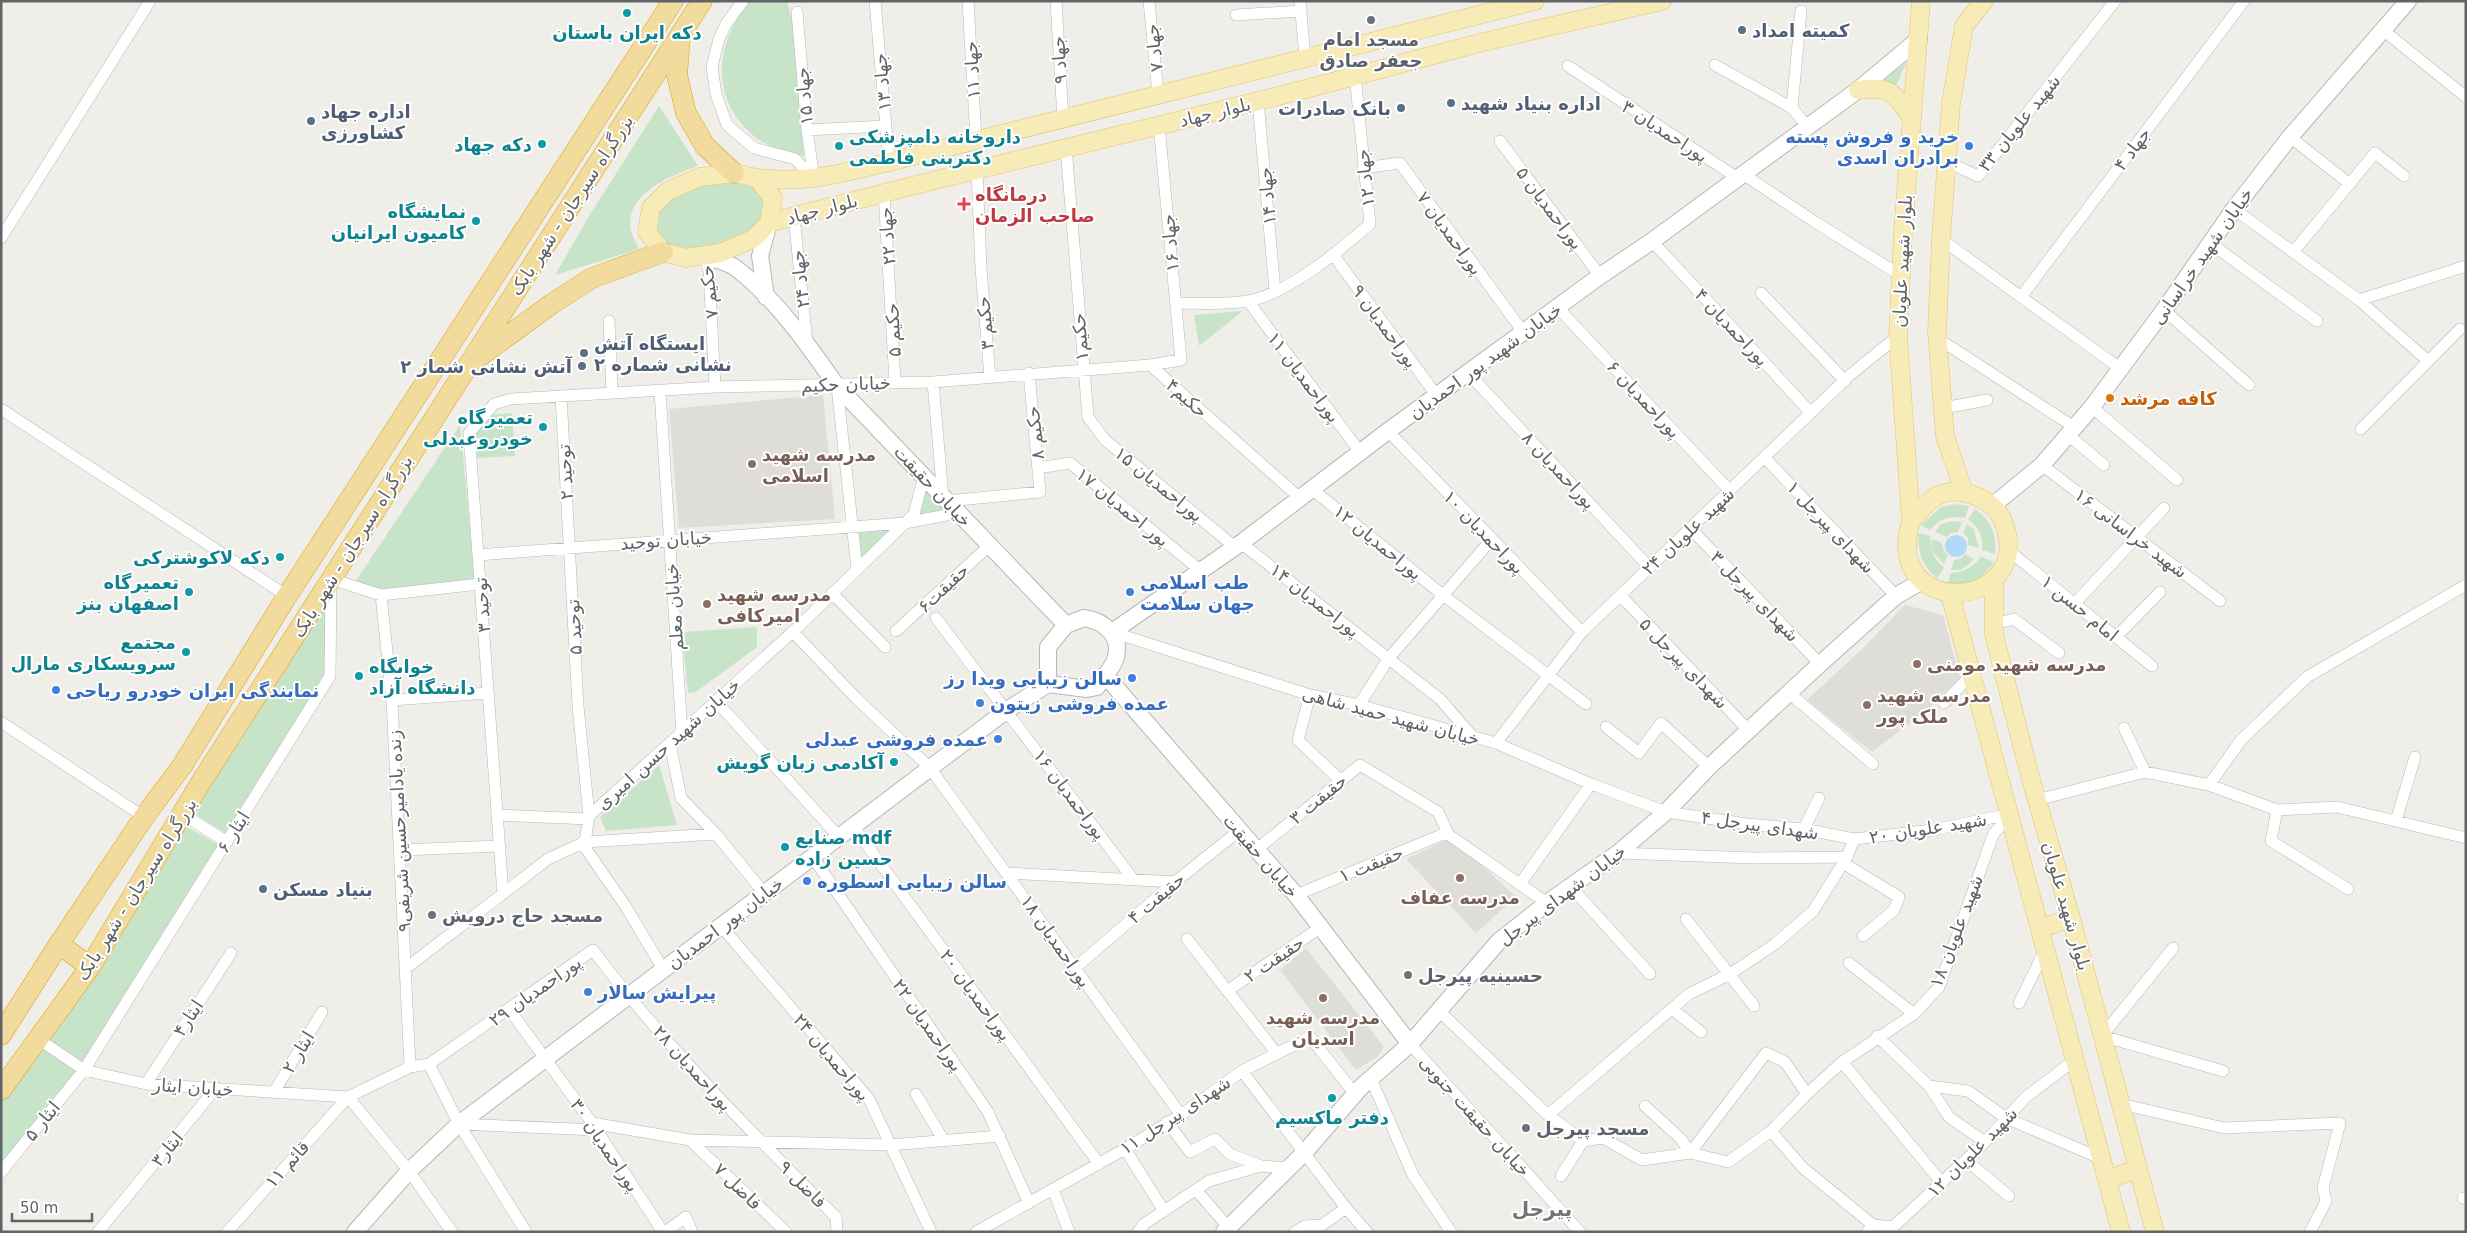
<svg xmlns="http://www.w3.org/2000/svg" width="2467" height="1233" font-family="'DejaVu Sans','Noto Naskh Arabic',sans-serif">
<rect width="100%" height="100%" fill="#f0eee8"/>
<path fill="#dfddd7" d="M823,395L835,519L679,528L669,409Z
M1905,605L1943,615L1960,678L1927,710L1872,752L1807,700L1862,649Z
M1452,837L1516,897L1476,933L1406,859Z
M1306,948L1384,1047L1377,1057L1356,1070L1280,970Z"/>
<path fill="#fae9e8" d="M973,192L974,213H956L954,196Z"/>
<path fill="#c8e4c8" d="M749,1H787L792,19L804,156C788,151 766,147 754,136C709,97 715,44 749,1Z
M1906,63L1896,86L1883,80Z
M659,106L698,166C672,175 623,194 631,231C633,237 636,243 639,249L555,275L589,216Z
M728,178L759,190L764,206L758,224L734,244L697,252L674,248L660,239C659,234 656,226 656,220C657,192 706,183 728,178Z
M1243,311L1199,346L1194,315Z
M512,413L515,456L477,458L474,416Z
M460,425L475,580L379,592L353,585Z
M925,477L956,513L914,515Z
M1954,504L1969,506L1965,518C1950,515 1940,519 1930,530L1921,525L1941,507Z
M1975,509C1991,521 1997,533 1995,554L1982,550C1983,536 1980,528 1968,519Z
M1952,521L1962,522L1958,532L1951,533L1947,537L1935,532L1941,524Z
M1967,524L1974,530L1979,548L1968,545V538L1963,533Z
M902,525L858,567L854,527Z
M1918,533L1930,536L1931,550L1932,539L1942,543L1943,550L1948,555L1944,564L1931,550L1937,561L1944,567L1937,579C1922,564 1918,554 1918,533Z
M1965,554L1974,559C1967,567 1961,571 1951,570L1954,560L1960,559Z
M1981,557L1994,562C1980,582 1971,585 1947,585L1951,573C1964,572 1972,568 1981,557Z
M326,595L327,675L227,834L190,811Z
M757,627V647L696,692L688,693L682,632Z
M659,765L677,825L606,831L600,817Z
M184,825L221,846L83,1063L43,1037Z
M39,1044L78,1072L1,1165V1098Z"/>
<path fill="#b2d9f6" d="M1945 546a11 11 0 1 1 22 0a11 11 0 1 1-22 0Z"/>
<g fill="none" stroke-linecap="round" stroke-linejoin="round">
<defs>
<path id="street" d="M743,1L726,24L719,39L712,67L716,94L727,125L754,148L795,159L814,179
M875,1L889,162
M968,1L976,139
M1056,1L1063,119
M1149,1L1158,95
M1300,1L1305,58
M797,12L807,130L814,179
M1236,15L1301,11
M2383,30L2466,97
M1715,65L1792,108L1807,126
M1568,66L1736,177
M1258,101L1275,291
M1792,108L1801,11
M807,130L885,126
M2290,137L2350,184
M1500,141L1600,276
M1066,147L1088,417L1105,440L1235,547
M1947,162L1978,176L2115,1
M1363,168L1400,163L1523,332
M977,171L981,268L990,378
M1743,174L1815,222L1900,275
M884,193L895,382
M2234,209L2359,300L2466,266
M794,216L807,343
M1,238L150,1
M1941,239L2121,369
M1652,241L1811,413
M2210,243L2317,321
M2294,251L2375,153L2404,176
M705,256L709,271L715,387
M1334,256L1437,396
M1761,293L1845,381
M2021,297L2244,1
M2359,300L2428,361
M1248,301L1360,452
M1176,303C1199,303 1226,305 1248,301C1289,293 1339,251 1370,224L1355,75
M1558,308L1730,491
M2164,310L2249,385
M609,321L612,393
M1937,338L2074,427
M1150,365L1301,499
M1469,374L1649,567
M933,382L943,497
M837,386L857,569
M660,391L682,733
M2092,407L2177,480
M1943,408L1987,400
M1,409L287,596
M2361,429L2460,329
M1388,431L1582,632
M2068,435L2104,465
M1766,459L1896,596
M2042,465L2220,601
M1038,468L1070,463L1201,571
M1313,490L1443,595L1586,704
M947,501L1040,492L1029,373
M1691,529L1820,664
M1241,543L1440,699L1473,737
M2008,550L2152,666
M478,555L905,523L957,513
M832,593L885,647
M381,595L392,700L410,1067
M1621,596L1748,730
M2074,604L2164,508
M936,618L1133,879
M1994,624L2014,619L2059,653
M896,631L989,546
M793,632L855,697L930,768L1181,1115
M1112,632L1310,695L1359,705L1496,743L1591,784L1666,812L1747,824L1804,829L1854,839
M2116,637L2160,592
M1789,693L1873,764
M1310,695L1298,740L1341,781
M392,700L488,693
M716,701L839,837
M1944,703L1973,673
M1359,705L1389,658L1491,540
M1,722L144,817
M1606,727L1639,753L1661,723L1709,767
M2124,728L2145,772
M1496,743L1582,632L1850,375L1898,336
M670,744L681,798L716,834L764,893
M2209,785L2241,740L2307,677L2466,585
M2037,800L2145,772L2209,785L2277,810L2337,807L2466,838
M2277,810L2271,841L2348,889
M182,814L227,842
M497,815L589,819
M589,816L798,627L905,523L914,514L924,476
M2396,821L2415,757
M853,826L1099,1164
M1804,829L1819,798
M585,842L716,834
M582,843L626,907L663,969
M401,850L499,846
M1256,850L1360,765L1438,812L1449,835
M1618,853L1753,858L1847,857
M812,856L988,1112L1029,1203
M1843,863L1899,897L1894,910L1863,936
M1008,873L1175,882
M1520,884L1591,784
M1570,886L1650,974
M503,894L469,433L494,404L511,399L715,387L933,382L1150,365L1181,360L1159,125
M1296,895L1446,833L1547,903
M1686,919L1754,1006
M721,926L869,1099L931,1232
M1187,939L1277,1054
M2173,948L2102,1036L2223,1071
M1849,963L1914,1014
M1075,968L1175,882L1240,830
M405,969L548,859L585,842L589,816L578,706L561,396
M1227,991L1321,927
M2019,1003L2046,948
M509,1009L592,1123L663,1232
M1672,1009L1701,1032
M1438,1010L1548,1115L1583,1141L1603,1138L1642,1160L1690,1153L1728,1162L1771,1131L1803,1168L1873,1225
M1877,1036L1929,1086L1968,1091L2006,1118L2102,1159
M37,1038L84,1070L146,1084L224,1089L348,1097L410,1067L429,1064L593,950C665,1046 751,1132 836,1217L837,1232
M1410,1044L1580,1232
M1842,1062L1942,1183
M429,1064L459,1124L526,1232
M1242,1071L1346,1208L1367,1232
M1371,1079L1413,1175L1451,1232
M146,1084L231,953
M1929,1086L1949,1117L1985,1142
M274,1092L322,1012
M916,1094L944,1141
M2121,1104L2224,1128L2340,1123L2323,1188L2326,1201L2310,1232
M1645,1106L1681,1139L1690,1153L1766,1053L1785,1062L1807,1094
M1548,1115L1689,994L1730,974L1775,944L1813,911L1847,857L1854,839L1933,830L2010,814
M1167,1122L1190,1152L1215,1139L1230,1154L1261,1166
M592,1123L690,1140L890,1145L1000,1136
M459,1124L597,1130
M1771,1131L1807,1094L1842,1062L1914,1014L1939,987L1993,835L2010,814
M690,1140L786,1232
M1125,1149L1164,1211
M1966,1160L2009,1196
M1,1172L84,1070L330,676L331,579L381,595L480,584
M1561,1176L1583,1141
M1053,1189L1069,1232
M1196,1190L1229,1228
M2463,1198L2466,1199
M98,1232L216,1088
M227,1232L348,1097L409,1171L452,1232
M665,1232L686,1217L692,1232
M976,1232L1125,1149L1181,1115L1242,1071L1310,1037L1355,1094
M1138,1232L1144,1224L1209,1181L1261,1166L1289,1168
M1295,1232L1305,1226L1322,1225L1346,1208
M1867,1232L1873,1225L1893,1227L1982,1145L2026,1097L2076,1059"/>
<path id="secondary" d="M705,256C715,260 729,262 737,269C777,300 808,345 837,386L1066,625
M766,297L760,256L769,223
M1992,506L2042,465L2092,407L2164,310L2234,209L2290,137L2408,1
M1084,618C1105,621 1123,637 1115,660C1111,670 1103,678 1097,687L1087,689L1048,684V647L1066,625Z
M1112,632L1241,543L1388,431L1600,276L1652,241L1858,90L1919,39
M1105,675L1296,895L1410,1044
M355,1232L409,1171L459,1124L1007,710L1048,684
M1224,1232L1304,1153L1361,1087L1410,1044L1499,941L1551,900L1618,853L1666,812L1709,767L1820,664L1896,596L1922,581"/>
<path id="primary" d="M1858,90C1890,86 1894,92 1912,118
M734,173L757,178L773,198L769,223L753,239L720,253L686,258L663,252L647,232L651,208L668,191L700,177Z
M757,178C806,184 842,173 889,162L1535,1
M769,223C931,179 1095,142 1258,101C1328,84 1398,64 1468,46C1532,30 1597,16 1662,1
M1964,492L1945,436L1937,332L1941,239L1951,103L1964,26L1984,1
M1911,521C1918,514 1924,505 1932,499C1954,482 1993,497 2003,521C2039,610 1881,623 1911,521L1898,336L1903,232L1921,1
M1994,579V635L2030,776L2071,918L2155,1232
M1950,594L2121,1232
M2040,929L2071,918
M2108,1179L2138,1169"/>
<path id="highway" d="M680,39L677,75L686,113L705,146L734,173
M476,359L553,303L592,278L663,252
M59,944L90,967
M1,1035L59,944L144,817L182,766L287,596L673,1
M1,1090L90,967L203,779L702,1"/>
</defs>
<use href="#street" stroke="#b5b8bb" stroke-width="12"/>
<use href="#secondary" stroke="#b4b7bb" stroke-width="18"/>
<use href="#primary" stroke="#e3c26e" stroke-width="19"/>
<use href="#highway" stroke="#dfa019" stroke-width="21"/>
<use href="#street" stroke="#fff" stroke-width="11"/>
<use href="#secondary" stroke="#fff" stroke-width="16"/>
<use href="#primary" stroke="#f7ecb7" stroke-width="18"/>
<use href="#highway" stroke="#f2dc9d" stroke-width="20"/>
</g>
<g fill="#0f9aa8" stroke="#fff" stroke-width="2">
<circle cx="627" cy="13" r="5"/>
<circle cx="542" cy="144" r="5"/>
<circle cx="839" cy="146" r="5"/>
<circle cx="476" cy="221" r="5"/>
<circle cx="543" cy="427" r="5"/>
<circle cx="280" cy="557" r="5"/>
<circle cx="189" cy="592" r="5"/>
<circle cx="186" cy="652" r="5"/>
<circle cx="359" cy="676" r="5"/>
<circle cx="894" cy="762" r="5"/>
<circle cx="785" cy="847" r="5"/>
<circle cx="1332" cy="1098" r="5"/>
</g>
<g fill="#6b7280" stroke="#fff" stroke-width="2">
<circle cx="1371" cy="20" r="5"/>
<circle cx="432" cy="915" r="5"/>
<circle cx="1408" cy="975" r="5"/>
<circle cx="1526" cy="1128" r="5"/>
</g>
<g fill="#5c6f8a" stroke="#fff" stroke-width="2">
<circle cx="1742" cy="30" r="5"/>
<circle cx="1451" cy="103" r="5"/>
<circle cx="1401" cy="108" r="5"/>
<circle cx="311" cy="121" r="5"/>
<circle cx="584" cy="353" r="5"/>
<circle cx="582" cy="366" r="5"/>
<circle cx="263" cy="889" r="5"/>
</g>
<g fill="#3f7fe0" stroke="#fff" stroke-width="2">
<circle cx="1969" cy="146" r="5"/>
<circle cx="1130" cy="592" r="5"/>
<circle cx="1132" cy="678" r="5"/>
<circle cx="56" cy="690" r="5"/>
<circle cx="980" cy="703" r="5"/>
<circle cx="998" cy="739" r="5"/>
<circle cx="807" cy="881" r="5"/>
<circle cx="588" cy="992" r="5"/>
</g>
<path fill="#e0444e" stroke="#fff" stroke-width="2" d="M961.5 196.5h5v5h5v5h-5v5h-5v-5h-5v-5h5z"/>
<circle fill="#e8710a" stroke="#fff" stroke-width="2" cx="2110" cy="398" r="5"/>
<g fill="#8d6e63" stroke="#fff" stroke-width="2">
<circle cx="752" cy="464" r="5"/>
<circle cx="707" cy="604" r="5"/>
<circle cx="1917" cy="664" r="5"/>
<circle cx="1867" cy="705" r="5"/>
<circle cx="1460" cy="878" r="5"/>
<circle cx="1323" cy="998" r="5"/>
</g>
<g text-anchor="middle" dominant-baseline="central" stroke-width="4" stroke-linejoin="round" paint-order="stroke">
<g font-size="18" font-weight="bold" fill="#4e5e75" stroke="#fff" text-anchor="start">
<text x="1752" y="30">کمیته امداد</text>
<text x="1461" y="103">اداره بنیاد شهید</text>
<text x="1391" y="108" text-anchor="end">بانک صادرات</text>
<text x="321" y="111">اداره جهاد<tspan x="321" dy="21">کشاورزی</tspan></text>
<text x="594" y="343">ایستگاه آتش<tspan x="594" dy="21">نشانی شماره ۲</tspan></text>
<text x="572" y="366" text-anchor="end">آتش نشانی شمار ۲</text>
<text x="273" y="889">بنیاد مسکن</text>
</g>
<g font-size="18" font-weight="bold" fill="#0d838f" stroke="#fff" text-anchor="end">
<text x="627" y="32" text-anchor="middle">دکه ایران باستان</text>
<text x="849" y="136" text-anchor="start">داروخانه دامپزشکی<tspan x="849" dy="21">دکتربنی فاطمی</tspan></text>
<text x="532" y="144">دکه جهاد</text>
<text x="466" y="211">نمایشگاه<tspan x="466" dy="21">کامیون ایرانیان</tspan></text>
<text x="533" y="417">تعمیرگاه<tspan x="533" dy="21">خودروعبدلی</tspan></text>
<text x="270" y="557">دکه لاکوشترکی</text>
<text x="179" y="582">تعمیرگاه<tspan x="179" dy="21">اصفهان بنز</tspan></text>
<text x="176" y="642">مجتمع<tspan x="176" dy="21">سرویسکاری مارال</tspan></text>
<text x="369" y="666" text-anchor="start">خوابگاه<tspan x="369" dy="21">دانشگاه آزاد</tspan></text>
<text x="884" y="762">آکادمی زبان گویش</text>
<text x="795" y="837" text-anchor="start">صنایع mdf<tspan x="795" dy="21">حسین زاده</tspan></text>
<text x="1332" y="1117" text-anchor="middle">دفتر ماکسیم</text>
</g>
<g font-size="18" font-weight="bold" fill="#5b616d" stroke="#fff" text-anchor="start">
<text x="1371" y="39" text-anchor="middle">مسجد امام<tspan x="1371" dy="21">جعفر صادق</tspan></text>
<text x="442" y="915">مسجد حاج درویش</text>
<text x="1418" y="975">حسینیه پیرجل</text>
<text x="1536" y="1128">مسجد پیرجل</text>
</g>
<g font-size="18" fill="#606367" stroke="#fff">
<text transform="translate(1154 48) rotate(-96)">جهاد ۷</text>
<text transform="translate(1059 60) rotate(-93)">جهاد ۹</text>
<text transform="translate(972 70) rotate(-93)">جهاد ۱۱</text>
<text transform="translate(882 82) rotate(-95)">جهاد ۱۳</text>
<text transform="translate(804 96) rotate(-95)">جهاد ۱۵</text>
<text transform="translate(1215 112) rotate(-14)">بلوار جهاد</text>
<text transform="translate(2019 123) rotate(-51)">شهید علویان ۳۳</text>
<text transform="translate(1665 131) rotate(33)">پوراحمدیان ۳</text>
<text transform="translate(2132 149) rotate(-53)">جهاد ۴</text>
<text transform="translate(1365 178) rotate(-96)">جهاد ۱۲</text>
<text transform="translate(1267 196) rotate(-95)">جهاد ۱۴</text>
<text transform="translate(571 205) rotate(-57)">بزرگراه سیرجان - شهر بابک</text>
<text transform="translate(1550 208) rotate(53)">پوراحمدیان ۵</text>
<text transform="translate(822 209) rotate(-15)">بلوار جهاد</text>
<text transform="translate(1450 233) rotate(54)">پوراحمدیان ۷</text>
<text transform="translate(887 236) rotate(-94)">جهاد ۲۲</text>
<text transform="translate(1170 243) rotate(-95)">جهاد ۱۶</text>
<text transform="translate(2202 256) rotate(-55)">خیابان شهید خراسانی</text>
<text transform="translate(1902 261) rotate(-87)">بلوار شهید علویان</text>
<text transform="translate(800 279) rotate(-96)">جهاد ۲۴</text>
<text transform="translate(709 292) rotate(-96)">حکیم ۷</text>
<text transform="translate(985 323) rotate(-95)">حکیم ۳</text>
<text transform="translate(1385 326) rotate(54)">پوراحمدیان ۹</text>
<text transform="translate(1732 327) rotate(47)">پوراحمدیان ۴</text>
<text transform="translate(893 330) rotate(-93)">حکیم ۵</text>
<text transform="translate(1080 337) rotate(-94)">حکیم۱</text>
<text transform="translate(1485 361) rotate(-36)">خیابان شهید پور احمدیان</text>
<text transform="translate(1304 377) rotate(53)">پوراحمدیان ۱۱</text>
<text transform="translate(846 384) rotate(-2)">خیابان حکیم</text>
<text transform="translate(1187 398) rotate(42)">حکیم۴</text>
<text transform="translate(1644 399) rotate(47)">پوراحمدیان ۶</text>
<text transform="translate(1035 433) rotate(-96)">حکیم ۸</text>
<text transform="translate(1559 470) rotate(47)">پوراحمدیان ۸</text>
<text transform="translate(565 472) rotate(-93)">توحید ۲</text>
<text transform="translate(1159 484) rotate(39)">پوراحمدیان ۱۵</text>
<text transform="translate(933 486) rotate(47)">خیابان حقیقت</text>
<text transform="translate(1123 507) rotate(39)">پور احمدیان ۱۷</text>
<text transform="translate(1831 527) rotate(47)">شهدای ‍‍‍‍‍‍پیرجل ۱</text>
<text transform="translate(1688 531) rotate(-43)">شهید علویان ۲۴</text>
<text transform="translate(1484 532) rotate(46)">پوراحمدیان ۱۰</text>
<text transform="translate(2131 533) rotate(37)">شهید خراسانی ۱۶</text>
<text transform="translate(666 540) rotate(-4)">خیابان توحید</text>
<text transform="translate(1378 542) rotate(39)">پوراحمدیان ۱۲</text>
<text transform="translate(352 546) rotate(-58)">بزرگراه سیرجان - شهر بابک</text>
<text transform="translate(943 588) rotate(-43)">حقیقت۶</text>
<text transform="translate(1755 596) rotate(46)">شهدای پیرجل ۳</text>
<text transform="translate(1315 600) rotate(38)">پوراحمدیان ۱۴</text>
<text transform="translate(482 605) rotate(-94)">توحید ۳</text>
<text transform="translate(674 607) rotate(-94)">خیابان معلم</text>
<text transform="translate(2080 608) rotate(39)">امام حسن ۱</text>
<text transform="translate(574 627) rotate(-93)">توحید ۵</text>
<text transform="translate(1684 663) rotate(46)">شهدای پیرجل ۵</text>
<text transform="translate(1391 716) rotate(15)">خیابان شهید حمید شاهی</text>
<text transform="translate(668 744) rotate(-42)">خیابان شهید حسن امیری</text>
<text transform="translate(1070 794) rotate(53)">پوراحمدیان ۱۶</text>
<text transform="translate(1318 799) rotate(-39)">حقیقت ۳</text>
<text transform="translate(1760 825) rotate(8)">شهدای پیرجل ۴</text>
<text transform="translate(1928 828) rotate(-9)">شهید علویان ۲۰</text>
<text transform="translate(399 831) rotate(-93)">زنده یادامیرحسین شریفی۹</text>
<text transform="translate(233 832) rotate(-58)">ایثار ۶</text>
<text transform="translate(1261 856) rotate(49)">خیابان حقیقت</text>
<text transform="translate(1371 864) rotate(-22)">حقیقت ۱</text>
<text transform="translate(136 889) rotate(-58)">بزرگراه سیرجان - شهر بابک</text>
<text transform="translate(1562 895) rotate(-37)">خیابان شهدای پیرجل</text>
<text transform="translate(1156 898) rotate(-40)">حقیقت ۴</text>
<text transform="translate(2067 906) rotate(74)">بلوار شهید علویان</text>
<text transform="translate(725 923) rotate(-37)">خیابان پور احمدیان</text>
<text transform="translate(1956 931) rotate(-69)">شهید علویان ۱۸</text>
<text transform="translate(1056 941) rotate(55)">پوراحمدیان ۱۸</text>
<text transform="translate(1274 959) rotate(-34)">حقیقت ۲</text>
<text transform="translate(535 991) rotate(-35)">پوراحمدیان ۲۹</text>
<text transform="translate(976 995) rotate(54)">پوراحمدیان ۲۰</text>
<text transform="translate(188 1018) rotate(-57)">ایثار۴</text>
<text transform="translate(928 1025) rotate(55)">پوراحمدیان ۲۲</text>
<text transform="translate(298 1052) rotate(-59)">ایثار ۲</text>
<text transform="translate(832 1057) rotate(50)">پوراحمدیان ۲۴</text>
<text transform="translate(693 1068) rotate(48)">پوراحمدیان ۲۸</text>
<text transform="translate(193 1087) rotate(4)">خیابان ایثار</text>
<text transform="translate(1175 1115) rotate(-33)">شهدای پیرجل ۱۱</text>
<text transform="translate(1475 1116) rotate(48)">خیابان حقیقت جنوبی</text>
<text transform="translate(42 1121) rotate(-51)">ایثار ۵</text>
<text transform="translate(605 1145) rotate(56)">پوراحمدیان ۳۰</text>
<text transform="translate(167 1149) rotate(-51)">ایثار۳</text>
<text transform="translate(1972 1152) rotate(-45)">شهید علویان ۱۲</text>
<text transform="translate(287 1164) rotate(-48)">قائم ۱۱</text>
<text transform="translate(803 1184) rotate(45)">فاضل ۹</text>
<text transform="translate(738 1186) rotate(44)">فاضل ۷</text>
</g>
<g font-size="18" font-weight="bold" fill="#366cbe" stroke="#fff" text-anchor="start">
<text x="1959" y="136" text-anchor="end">خرید و فروش پسته<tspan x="1959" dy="21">برادران اسدی</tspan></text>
<text x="1140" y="582">طب اسلامی<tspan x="1140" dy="21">جهان سلامت</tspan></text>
<text x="1122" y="678" text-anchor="end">سالن زیبایی ویدا رز</text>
<text x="66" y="690">نمایندگی ایران خودرو ریاحی</text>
<text x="990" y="703">عمده فروشی زیتون</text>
<text x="988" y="739" text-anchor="end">عمده فروشی عبدلی</text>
<text x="817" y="881">سالن زیبایی اسطوره</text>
<text x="598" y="992">پیرایش سالار</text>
</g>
<g font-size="18" font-weight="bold" fill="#be3a42" stroke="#fff" text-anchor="start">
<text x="975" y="194">درمانگاه<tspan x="975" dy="21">صاحب الزمان</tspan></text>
</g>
<g font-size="18" font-weight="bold" fill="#c56008" stroke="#fff" text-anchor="start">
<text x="2120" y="398">کافه مرشد</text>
</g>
<g font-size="18" font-weight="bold" fill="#785e54" stroke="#fff" text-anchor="start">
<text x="762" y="454">مدرسه شهید<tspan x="762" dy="21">اسلامی</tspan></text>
<text x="717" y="594">مدرسه شهید<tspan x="717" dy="21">امیرکافی</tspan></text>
<text x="1927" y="664">مدرسه شهید مومنی</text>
<text x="1877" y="695">مدرسه شهید<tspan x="1877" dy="21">ملک پور</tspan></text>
<text x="1460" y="897" text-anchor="middle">مدرسه عفاف</text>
<text x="1323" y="1017" text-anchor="middle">مدرسه شهید<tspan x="1323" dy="21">اسدیان</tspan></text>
</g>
<g font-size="20" font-weight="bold" fill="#717579" stroke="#fff">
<text x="1542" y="1209">پیرجل</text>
</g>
</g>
<rect width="2467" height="1233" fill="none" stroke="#606367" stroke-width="5"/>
<path d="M12 1213v8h80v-8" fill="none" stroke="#606367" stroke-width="2.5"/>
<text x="20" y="1213" font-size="15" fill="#606367" stroke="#ffffff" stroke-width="4" paint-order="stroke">50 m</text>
</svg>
